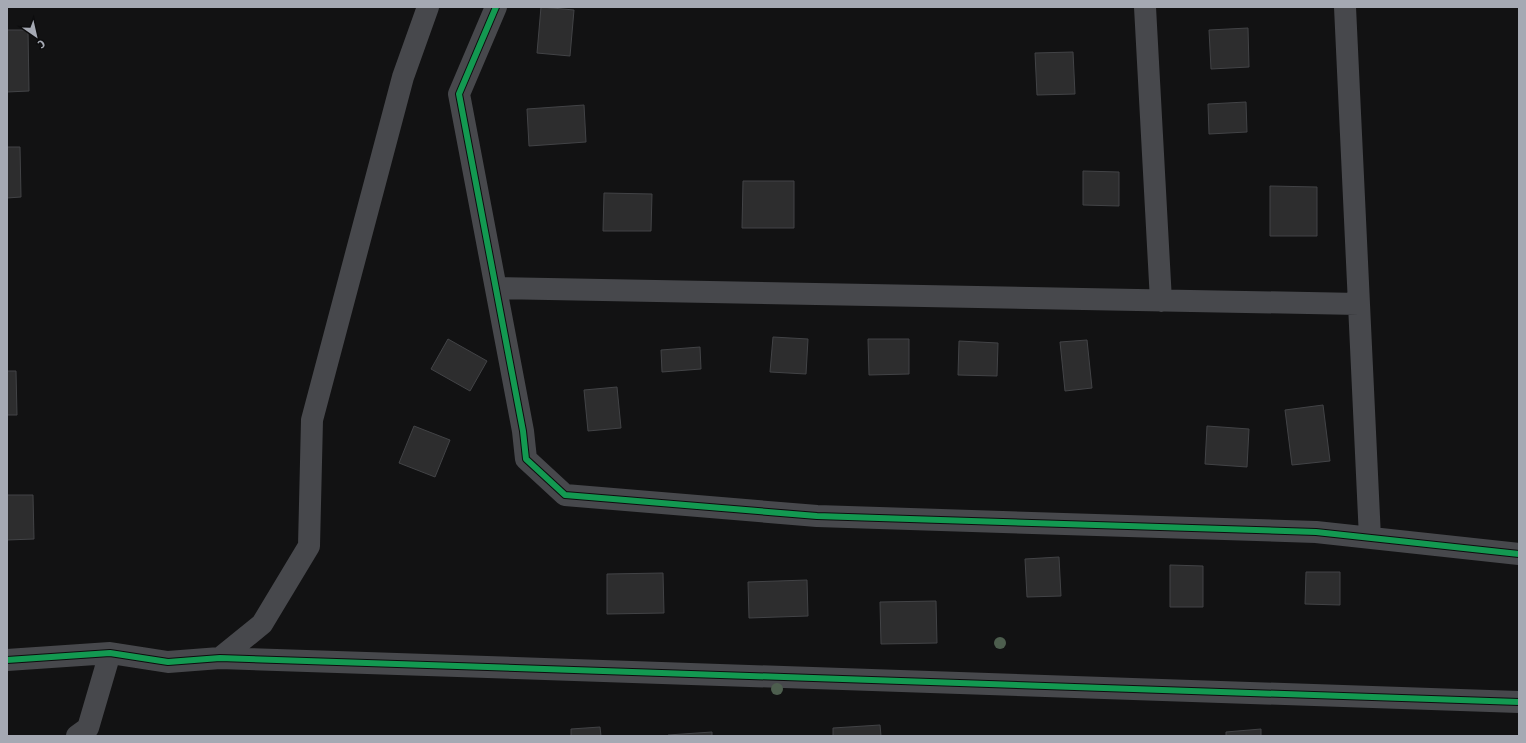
<svg xmlns="http://www.w3.org/2000/svg" width="1526" height="743" font-family="'Fira Sans Condensed',sans-serif">
<rect width="100%" height="100%" fill="#121213"/>
<path fill="#2d2d2e" stroke="#424346" d="M541,7L574,10L570,56L537,53Z
M1248,28L1249,67L1211,69L1209,30Z
M7,30H28L29,91L7,92Z
M1073,52L1075,94L1037,95L1035,53Z
M1246,102L1247,132L1209,134L1208,104Z
M584,105L586,142L529,146L527,109Z
M7,147H20L21,197L7,198Z
M1083,171L1119,172V206L1083,205Z
M743,181H794V228H742Z
M1270,186L1317,187V236H1270Z
M604,193L652,194L651,231H603Z
M773,337L808,339L806,374L770,372Z
M448,339L487,361L470,391L431,369Z
M868,339H909V374L869,375Z
M1087,340L1092,388L1065,391L1060,342Z
M959,341L998,343L997,376L958,375Z
M700,347L701,369L662,372L661,350Z
M7,371H16L17,415H7Z
M617,387L621,428L588,431L584,390Z
M1323,405L1330,461L1292,465L1285,410Z
M414,426L450,440L435,477L399,463Z
M1207,426L1249,429L1247,467L1205,464Z
M7,495H33L34,539L7,540Z
M1059,557L1061,596L1027,597L1025,559Z
M1170,565L1203,566V607H1170Z
M1306,572H1340V605L1305,604Z
M663,573L664,613L607,614V574Z
M807,580L808,616L749,618L748,582Z
M936,601L937,643L881,644L880,602Z
M880,725L881,736H833V728Z
M600,727L601,736H571V729Z
M1261,729V736H1226V732Z
M712,732V736H668V735Z"/>
<g fill="none" stroke-linecap="round" stroke-linejoin="round">
<path stroke="#47484c" stroke-width="22" d="M496,7L459,94L523,431L526,459L565,495L817,516L1316,532L1519,554
M1145,7L1161,301
M1345,7L1370,538
M496,288L1359,304
M220,658L262,624L309,546L312,420L403,77L428,7
M7,660L110,653L168,662L220,658L1519,702
M77,736L88,728L110,653"/>
<defs>
<path id="cycleway" d="M496,7L459,94L523,431L526,459L565,495L817,516L1316,532L1519,554
M7,660L110,653L168,662L220,658L1519,702"/>
</defs>
<use href="#cycleway" stroke="#0d0d0e" stroke-width="8"/>
<use href="#cycleway" stroke="#139951" stroke-width="6"/>
</g>
<g fill="#4d5e4e">
<circle cx="1000" cy="643" r="6"/>
<circle cx="777" cy="689" r="6"/>
</g>
<rect width="1526" height="743" fill="none" stroke="#a5a9b3" stroke-width="16"/>
<g transform="translate(36 36) rotate(146)" stroke="#0d0d0e" stroke-width="3" paint-order="stroke">
<path d="M0-3L7 15L0 10L-7 15Z" fill="#a5a9b3"/>
<text y="-6" font-size="11" font-weight="bold" text-anchor="middle" fill="#a5a9b3">С</text>
</g>
</svg>
